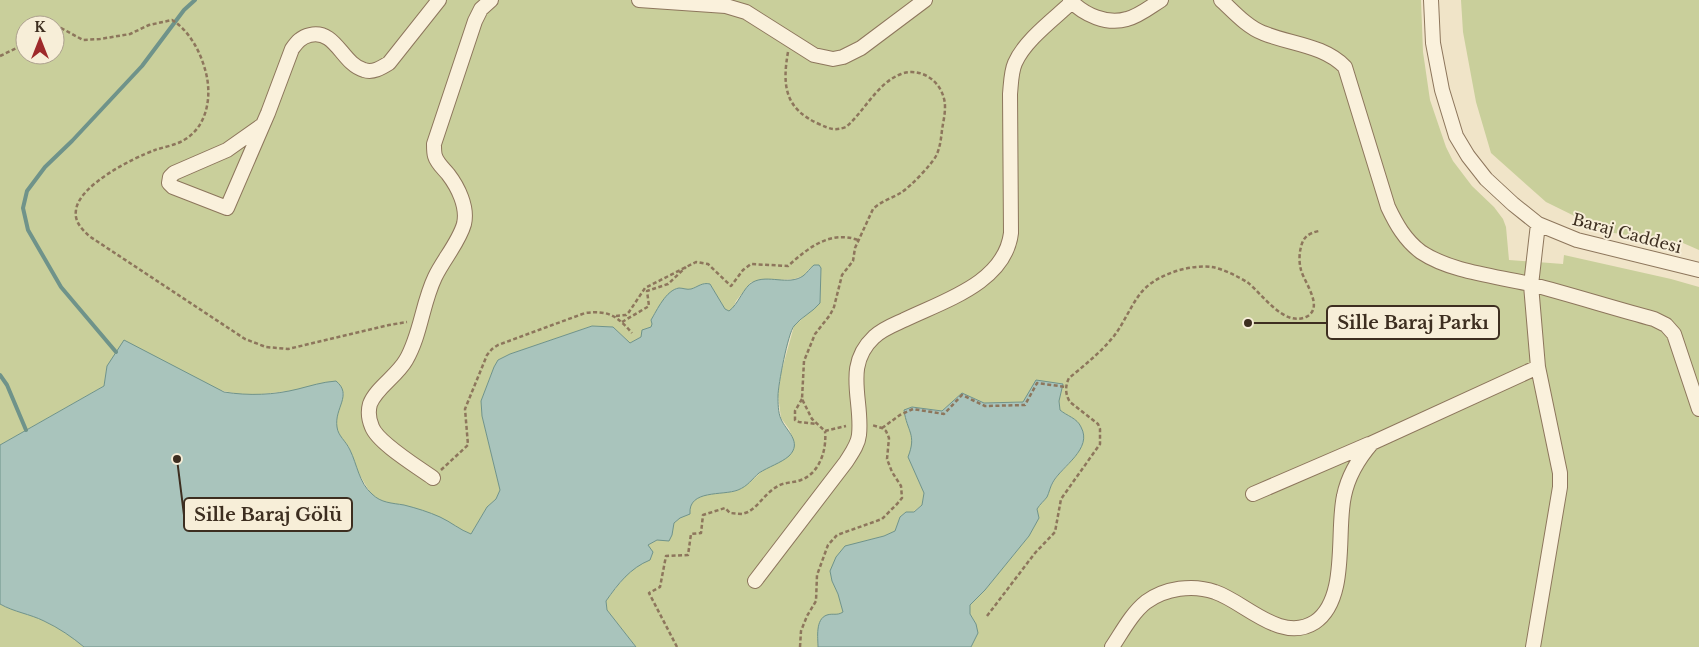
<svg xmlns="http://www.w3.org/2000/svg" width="1699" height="647" font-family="'Libre Baskerville',serif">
<rect width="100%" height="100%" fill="#f0e4c8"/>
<path fill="#c9cf9b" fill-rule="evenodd" d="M0,0H1421L1423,52L1430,100L1446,147L1453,161L1472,186L1494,207L1503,219L1506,227L1509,260L1563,264L1564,255L1671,279L1699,287V647H971L978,633L976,624L970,614V605L985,590L1029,536L1039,518L1037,509C1040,504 1044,501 1047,497C1049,493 1050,487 1053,483C1062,466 1093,449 1081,427C1077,419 1067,416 1060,410L1059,401L984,403L962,393L942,411L912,407L908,426L912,435L913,445L908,457L924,493L922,505L913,512H906L900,517L895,531L884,536L865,541L832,581L838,594L843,612L840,615H827L818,638V647H636L607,610L606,601C615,589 624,577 635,567C641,562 648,562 652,556L648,545L657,540L672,535L674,523L680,518L689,514C689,490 720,495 736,491C750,487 781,451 793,439L789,429L781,418L778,395L781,373L794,326L820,303L821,268H810L803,276L794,279L751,282L736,301L733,308L729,311L725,309L710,284C702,282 698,287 691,289C687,290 683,288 679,288C668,290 656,311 651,320L652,324L651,327L646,329L641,337L630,343L613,327L592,326L510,354L498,360L494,367L481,401L482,416L500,490L496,499L487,507L471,534L462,530L441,518L403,505L382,502L371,494L359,474L349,447L340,436L336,426L338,411L344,393L296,390L254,395L238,394L107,366L104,386L0,445ZM25,25H55V55H25Z
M1461,0H1699V250L1683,243L1607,232L1546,202L1491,153L1476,102L1463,32Z
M0,604C14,612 30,614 44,621C59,628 72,637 84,647H0Z"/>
<path fill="#a9c4bc" stroke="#6f938a" d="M814,265H819L821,268L820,303C813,312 801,317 794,326C788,333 778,385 778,396C778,402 778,413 781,419C786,431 803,442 789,456C781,463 768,467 759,473C752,479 748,486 738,490C723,496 688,489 690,514L680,518L674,523L672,535L669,541L657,540L648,545L653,552L650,560C630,568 618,584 606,601L607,610L636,647H84C72,637 59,628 44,621C30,614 14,612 0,604V445L104,386L107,366L124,340L224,392C249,396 274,395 298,389C310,386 322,382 336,381C353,395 334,408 337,427C338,436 346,441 350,450C357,464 359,483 372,494C381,503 392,503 404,505C416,508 429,512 440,517C451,522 460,530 471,534L487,507L496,499L500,490L482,416L481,401L494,367L498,360L510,354L592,326L613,327L630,343L641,337L642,330L651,327L652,324L651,320C657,310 666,290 679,288C683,288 687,290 691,289C698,287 702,282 710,284L725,309L729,311C738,305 744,286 753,282C768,274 788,286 803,276C807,273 810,268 814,265Z
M1036,380L1063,384L1059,401L1060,410C1067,416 1077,418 1081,427C1093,449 1062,466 1053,482C1050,487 1049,493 1047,497C1044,501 1040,504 1037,509L1039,518L1029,536L985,590L970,605V614L976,624L978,633L971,647H818C818,638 815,619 827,615C833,613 837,616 843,612L838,594L832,581L830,571L836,557L845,546L884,536L895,531L900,517L906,512H914L922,505L924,493L908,457C917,434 907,432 904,410L912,407L942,411L962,393L984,403L1023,402Z"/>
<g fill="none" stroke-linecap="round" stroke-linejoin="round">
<path stroke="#6f938a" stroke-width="4" d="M116,352L61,287L28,230L23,208L27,191L45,167L72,141L142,66L184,10L195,0
M0,375L7,385L26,430"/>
<defs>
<path id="minor" d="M639,0L726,6L746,12L814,55L833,59L843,57L861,48L925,0
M1070,0C1084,15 1107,25 1127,19C1139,16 1150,7 1161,0
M1221,0C1233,11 1247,27 1263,33C1290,44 1324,45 1345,67L1388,207C1396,224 1405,240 1421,252C1451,272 1496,276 1530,284C1572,295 1613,308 1654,319L1666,325L1674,334L1699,409
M1431,0L1433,43L1442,90L1456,136L1468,156L1486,179L1513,204L1538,224L1577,240L1699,270
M261,126L227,150L174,173L170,177L169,183L173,187L227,208L268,113L292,49C297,42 301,37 310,35C336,29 342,64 364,70C373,73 381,68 389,63L439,0
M433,478C418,467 378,443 372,427C369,420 368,411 370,404C376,388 397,376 406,360C421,334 422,304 435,277C443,260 459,242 464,224C468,207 458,187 448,174C443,168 437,163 435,156C434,153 434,148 434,144L475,21L481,9L491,0
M1253,494L1369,444
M755,581L846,462C851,454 858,445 859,435C863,400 843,366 874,337C882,329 893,325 904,320C943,301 1005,283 1011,233L1010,94C1011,84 1011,72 1015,63C1025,40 1054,19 1072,2
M1112,647C1122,632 1132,613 1146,602C1165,588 1193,584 1215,592C1245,602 1281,644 1315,622C1349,599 1336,531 1344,496C1348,476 1359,458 1372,443L1538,367
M1533,647L1560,487V473L1538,367L1531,285L1538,224"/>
</defs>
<use href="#minor" stroke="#8d765c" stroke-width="16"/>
<path stroke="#8d765c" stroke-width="2.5" stroke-dasharray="4 2.5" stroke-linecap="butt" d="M55,31L61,28L83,40L100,39L130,34L149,25L172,20C190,31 201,53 206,73C212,97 207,127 184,140C176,145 164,147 155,150C133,158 79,185 76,210C74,222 82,229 89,236L245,339L266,347L288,349L389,325L407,322
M788,52C782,86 785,109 819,124C830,129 835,131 846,127C864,112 877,83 901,74C923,66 945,84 945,107C945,115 943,123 942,130C941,139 940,148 936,156C931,165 911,186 902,192C893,198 881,201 873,209L855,248L853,261L842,275L834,307L830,315L815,334L804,361L802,399L812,419L825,431L846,426
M0,56L25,44
M616,316L626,315L629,312L645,288L696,262L708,264L731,286L743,270L751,264L788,266C808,248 830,230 858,240
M622,322L649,306L647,291L668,284L686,267
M802,399L795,411V420L799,422L817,424
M882,428L900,415L913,409L944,414L962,395L985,406L1025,405L1037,383L1066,387
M441,470L468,445L465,409L487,355L492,349L498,345L585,313C609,310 617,316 632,333
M987,616L1035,553L1055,532L1061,499L1100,444V429L1098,424L1070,402C1065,394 1065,386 1069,378C1085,365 1101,352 1114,336C1124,323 1130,307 1140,294C1154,275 1189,264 1212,267C1223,269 1237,276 1247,282C1262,293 1283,327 1306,317C1325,308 1304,282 1301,270C1299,263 1299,254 1301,247C1303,237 1309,233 1319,231
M677,647L649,593L660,587L666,556L688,555L691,534L701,533L703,515L725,508L730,513L742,514L748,512C759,506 766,492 778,486C785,482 793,483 801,480C820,473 827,449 825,431
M800,647L801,631L807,616L816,601L817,575L828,545L837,535L882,519L897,504L902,498L901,486L892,472L887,459L889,438L886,431L882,428L872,425"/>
<use href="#minor" stroke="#faf1dc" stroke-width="14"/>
</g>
<g text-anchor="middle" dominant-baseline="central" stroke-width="4" stroke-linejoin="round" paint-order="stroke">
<g font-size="16" fill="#3d2e20" stroke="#f7eed8">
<text transform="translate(1627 233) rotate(15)">Baraj Caddesi</text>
</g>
</g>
<path fill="none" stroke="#3d2e20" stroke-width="2" d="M1248 323L1327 323M177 459L184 515"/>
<g fill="#3d2e20" stroke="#f7eed8" stroke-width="2">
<circle cx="1248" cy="323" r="5"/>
<circle cx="177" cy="459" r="5"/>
</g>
<g fill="#f7eed8" stroke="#3d2e20" stroke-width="2">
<rect x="1327" y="306" width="172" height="33" rx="5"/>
<rect x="184" y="498" width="168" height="33" rx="5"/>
</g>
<g font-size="18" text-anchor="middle" font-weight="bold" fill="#3d2e20">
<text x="1413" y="329">Sille Baraj Parkı</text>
<text x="268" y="521">Sille Baraj Gölü</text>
</g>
<g transform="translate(40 40)"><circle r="24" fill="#f7eed8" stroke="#ada18e"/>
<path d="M0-4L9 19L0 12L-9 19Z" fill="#9e2a2b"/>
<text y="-8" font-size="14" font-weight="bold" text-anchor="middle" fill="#3d2e20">K</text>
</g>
</svg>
